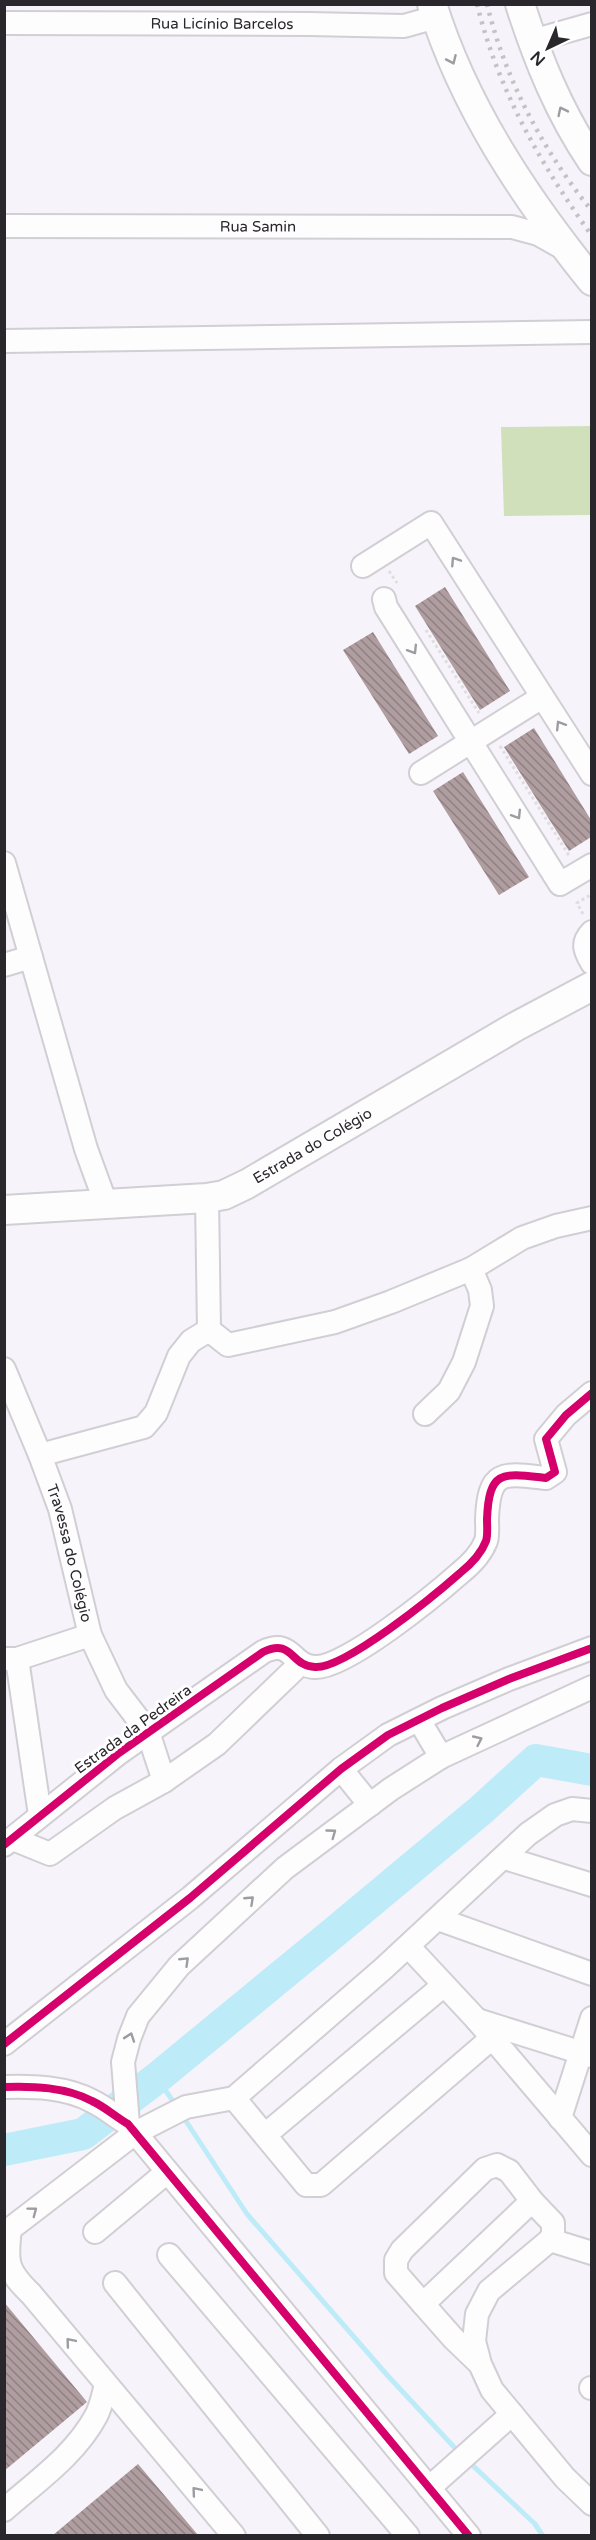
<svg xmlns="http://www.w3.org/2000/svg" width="596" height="2540" font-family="'Varela Round',sans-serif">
<defs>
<pattern id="building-back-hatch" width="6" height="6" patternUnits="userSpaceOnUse" patternTransform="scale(1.5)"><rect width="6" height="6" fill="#af9da0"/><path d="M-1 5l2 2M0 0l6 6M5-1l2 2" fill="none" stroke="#8e8083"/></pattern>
</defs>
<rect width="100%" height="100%" fill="#f7f3fa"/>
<path fill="#cfe0bb" d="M591,426V515L504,516L501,427Z"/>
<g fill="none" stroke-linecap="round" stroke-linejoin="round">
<path stroke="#bdecf8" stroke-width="5" d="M157,2078L177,2107
M182,2115L247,2214L388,2376L454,2447
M470,2463L535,2524L543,2536"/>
<path stroke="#bdecf8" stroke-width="32" d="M4,2150L83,2134L157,2078L331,1935L481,1810L536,1760L592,1770"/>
</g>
<path fill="url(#building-back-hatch)" d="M445,587L510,691L480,710L415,606Z
M373,632L438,736L409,754L343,650Z
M534,728L591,820V837L569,851L504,747Z
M463,772L529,877L499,895L433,791Z
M4,2302L87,2402L4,2471Z
M138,2464L198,2535H53Z"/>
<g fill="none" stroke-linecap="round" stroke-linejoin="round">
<defs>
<g id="minor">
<path id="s1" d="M4,23L309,24L404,26L436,17"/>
<path d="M532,41L592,24"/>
<path id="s2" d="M4,226L512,227L538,234L565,249"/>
<path d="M4,341L592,332"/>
<path d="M363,566L431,523L592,774"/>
<path d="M384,599L386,607L560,884L592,865"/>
<path d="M421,773L542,697"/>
<path d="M4,863L86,1149L106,1204"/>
<path d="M592,932C581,943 585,951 592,963"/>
<path d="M4,965L31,957"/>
<path d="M209,1330L228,1345L335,1322L391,1302L471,1269L522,1238L556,1226L592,1218"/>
<path id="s3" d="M4,1369L40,1455L60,1509L90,1635L116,1690L148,1732L164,1781"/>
<path d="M425,1414L449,1391L464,1362L482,1306L480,1290L471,1269"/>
<path d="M40,1455L144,1427L156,1413L179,1356L191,1341L209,1330L207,1198"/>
<path d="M4,1659H17L90,1635"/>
<path d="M17,1659L40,1815"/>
<path d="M419,1720L441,1757"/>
<path d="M341,1769L370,1805"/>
<path d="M13,1839L50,1854L115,1808L164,1781L217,1744L301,1663"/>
<path d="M4,1845L119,1753L263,1652C293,1638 290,1666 315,1667C345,1669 435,1595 460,1573C470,1565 481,1554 486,1541C488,1535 487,1526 487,1519C489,1469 503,1473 546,1478L555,1472L546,1439L566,1415L592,1393"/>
<path d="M505,1858L592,1885"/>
<path d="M438,1919L592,1974"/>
<path d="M408,1946L477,2020L592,2155"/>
<path d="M477,2020L592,2056"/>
<path d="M4,2044L190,1898L341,1769L388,1735L442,1708L509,1679L592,1648"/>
<path d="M4,2087C33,2086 66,2087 92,2101C105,2107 116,2117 128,2124L469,2536"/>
<path d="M234,2098L306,2185H321L492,2038"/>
<path d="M560,2118L592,2018"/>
<path d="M128,2124L123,2062L129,2039L138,2016L179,1966L285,1868L391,1789L441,1757L592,1687"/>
<path d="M265,2135L444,1985"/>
<path d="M95,2232L167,2172"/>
<path d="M550,2240L592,2253"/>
<path d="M169,2255L408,2536"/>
<path d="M115,2283L318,2536"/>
<path d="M423,2304L396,2273V2260L402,2250L485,2169L497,2165L509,2171L532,2201"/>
<path d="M480,2364L453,2338L423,2304L532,2201L553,2223V2234L550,2240L489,2291L477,2314L474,2341L480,2364L492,2390L565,2478L592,2504"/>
<path d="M591,2388H592"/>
<path d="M429,2488L512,2414"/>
<path d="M4,2510C37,2481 75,2455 96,2416C101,2407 103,2395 106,2385"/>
<path d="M234,2536L31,2294C6,2270 6,2262 10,2229L135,2133L186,2107L234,2098L384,1968L528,1834L555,1815L572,1809L592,1811"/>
</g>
<g id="major">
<path d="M432,4C464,107 525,198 592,281"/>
<path d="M520,4C538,60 559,112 592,161"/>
<path id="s4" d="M4,1210L207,1198L224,1195L247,1184L515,1027L592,986"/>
</g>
</defs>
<use href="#minor" stroke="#d1ced4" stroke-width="26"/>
<use href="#major" stroke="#d1ced4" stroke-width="32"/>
<path stroke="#dedde0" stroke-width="3" stroke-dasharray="3 3" stroke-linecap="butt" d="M389,571L397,583
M426,630L479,713
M500,746L570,857
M583,914L577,903L592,894"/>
<use href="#minor" stroke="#fefdfe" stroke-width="22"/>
<use href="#major" stroke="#fefdfe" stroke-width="28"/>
<path stroke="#c3c3c4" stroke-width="4.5" stroke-dasharray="3 6" stroke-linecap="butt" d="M477,4C498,90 541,165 592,236
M487,4C505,79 543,151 592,211"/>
<defs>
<path id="cycleway" d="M4,1845L119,1753L263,1652C293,1638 290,1666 315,1667C345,1669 435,1595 460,1573C470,1565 481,1554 486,1541C488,1535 487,1526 487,1519C489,1469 503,1473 546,1478L555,1472L546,1439L566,1415L592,1393
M4,2044L190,1898L341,1769L388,1735L442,1708L509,1679L592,1648
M4,2087C33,2086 66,2087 92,2101C105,2107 116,2117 128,2124L469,2536"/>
</defs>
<use href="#cycleway" stroke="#fff" stroke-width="11"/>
<use href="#cycleway" stroke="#d6006c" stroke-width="8"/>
</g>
<defs><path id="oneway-chevron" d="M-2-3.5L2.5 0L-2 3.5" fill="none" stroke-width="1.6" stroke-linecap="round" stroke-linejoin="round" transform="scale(1.5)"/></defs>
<g stroke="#9e9ca0">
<use href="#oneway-chevron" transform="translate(452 60) rotate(66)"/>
<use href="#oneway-chevron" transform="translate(562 111) rotate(-116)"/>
<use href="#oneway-chevron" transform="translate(455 561) rotate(-123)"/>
<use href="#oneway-chevron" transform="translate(413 650) rotate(58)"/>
<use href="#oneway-chevron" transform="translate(560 725) rotate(-122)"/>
<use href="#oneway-chevron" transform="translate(517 815) rotate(58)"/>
<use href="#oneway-chevron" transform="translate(478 1740) rotate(-25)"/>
<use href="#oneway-chevron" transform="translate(332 1833) rotate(-36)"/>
<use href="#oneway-chevron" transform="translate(250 1900) rotate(-43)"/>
<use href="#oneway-chevron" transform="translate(185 1961) rotate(-44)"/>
<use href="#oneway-chevron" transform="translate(130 2037) rotate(-71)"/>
<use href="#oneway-chevron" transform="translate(33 2211) rotate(-37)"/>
<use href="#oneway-chevron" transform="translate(70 2342) rotate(-130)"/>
<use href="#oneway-chevron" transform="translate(196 2491) rotate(-130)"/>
</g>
<g text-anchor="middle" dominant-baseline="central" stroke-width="6" stroke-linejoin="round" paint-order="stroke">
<g font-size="15" fill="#29262c" stroke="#fff">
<text stroke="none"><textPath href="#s1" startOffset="218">Rua Licínio Barcelos</textPath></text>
<text stroke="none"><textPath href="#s2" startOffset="254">Rua Samin</textPath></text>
<text stroke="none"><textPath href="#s4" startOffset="322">Estrada do Colégio</textPath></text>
<text stroke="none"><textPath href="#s3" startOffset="196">Travessa do Colégio</textPath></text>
<text transform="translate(133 1729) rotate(-36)">Estrada da Pedreira</text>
</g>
</g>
<rect width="596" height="2540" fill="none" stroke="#29262c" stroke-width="12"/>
<g transform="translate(548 48) rotate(224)" stroke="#ffffff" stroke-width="4.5" paint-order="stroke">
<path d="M0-4.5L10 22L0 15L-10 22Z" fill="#29262c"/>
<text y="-9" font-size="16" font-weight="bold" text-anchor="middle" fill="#29262c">N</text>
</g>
</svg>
